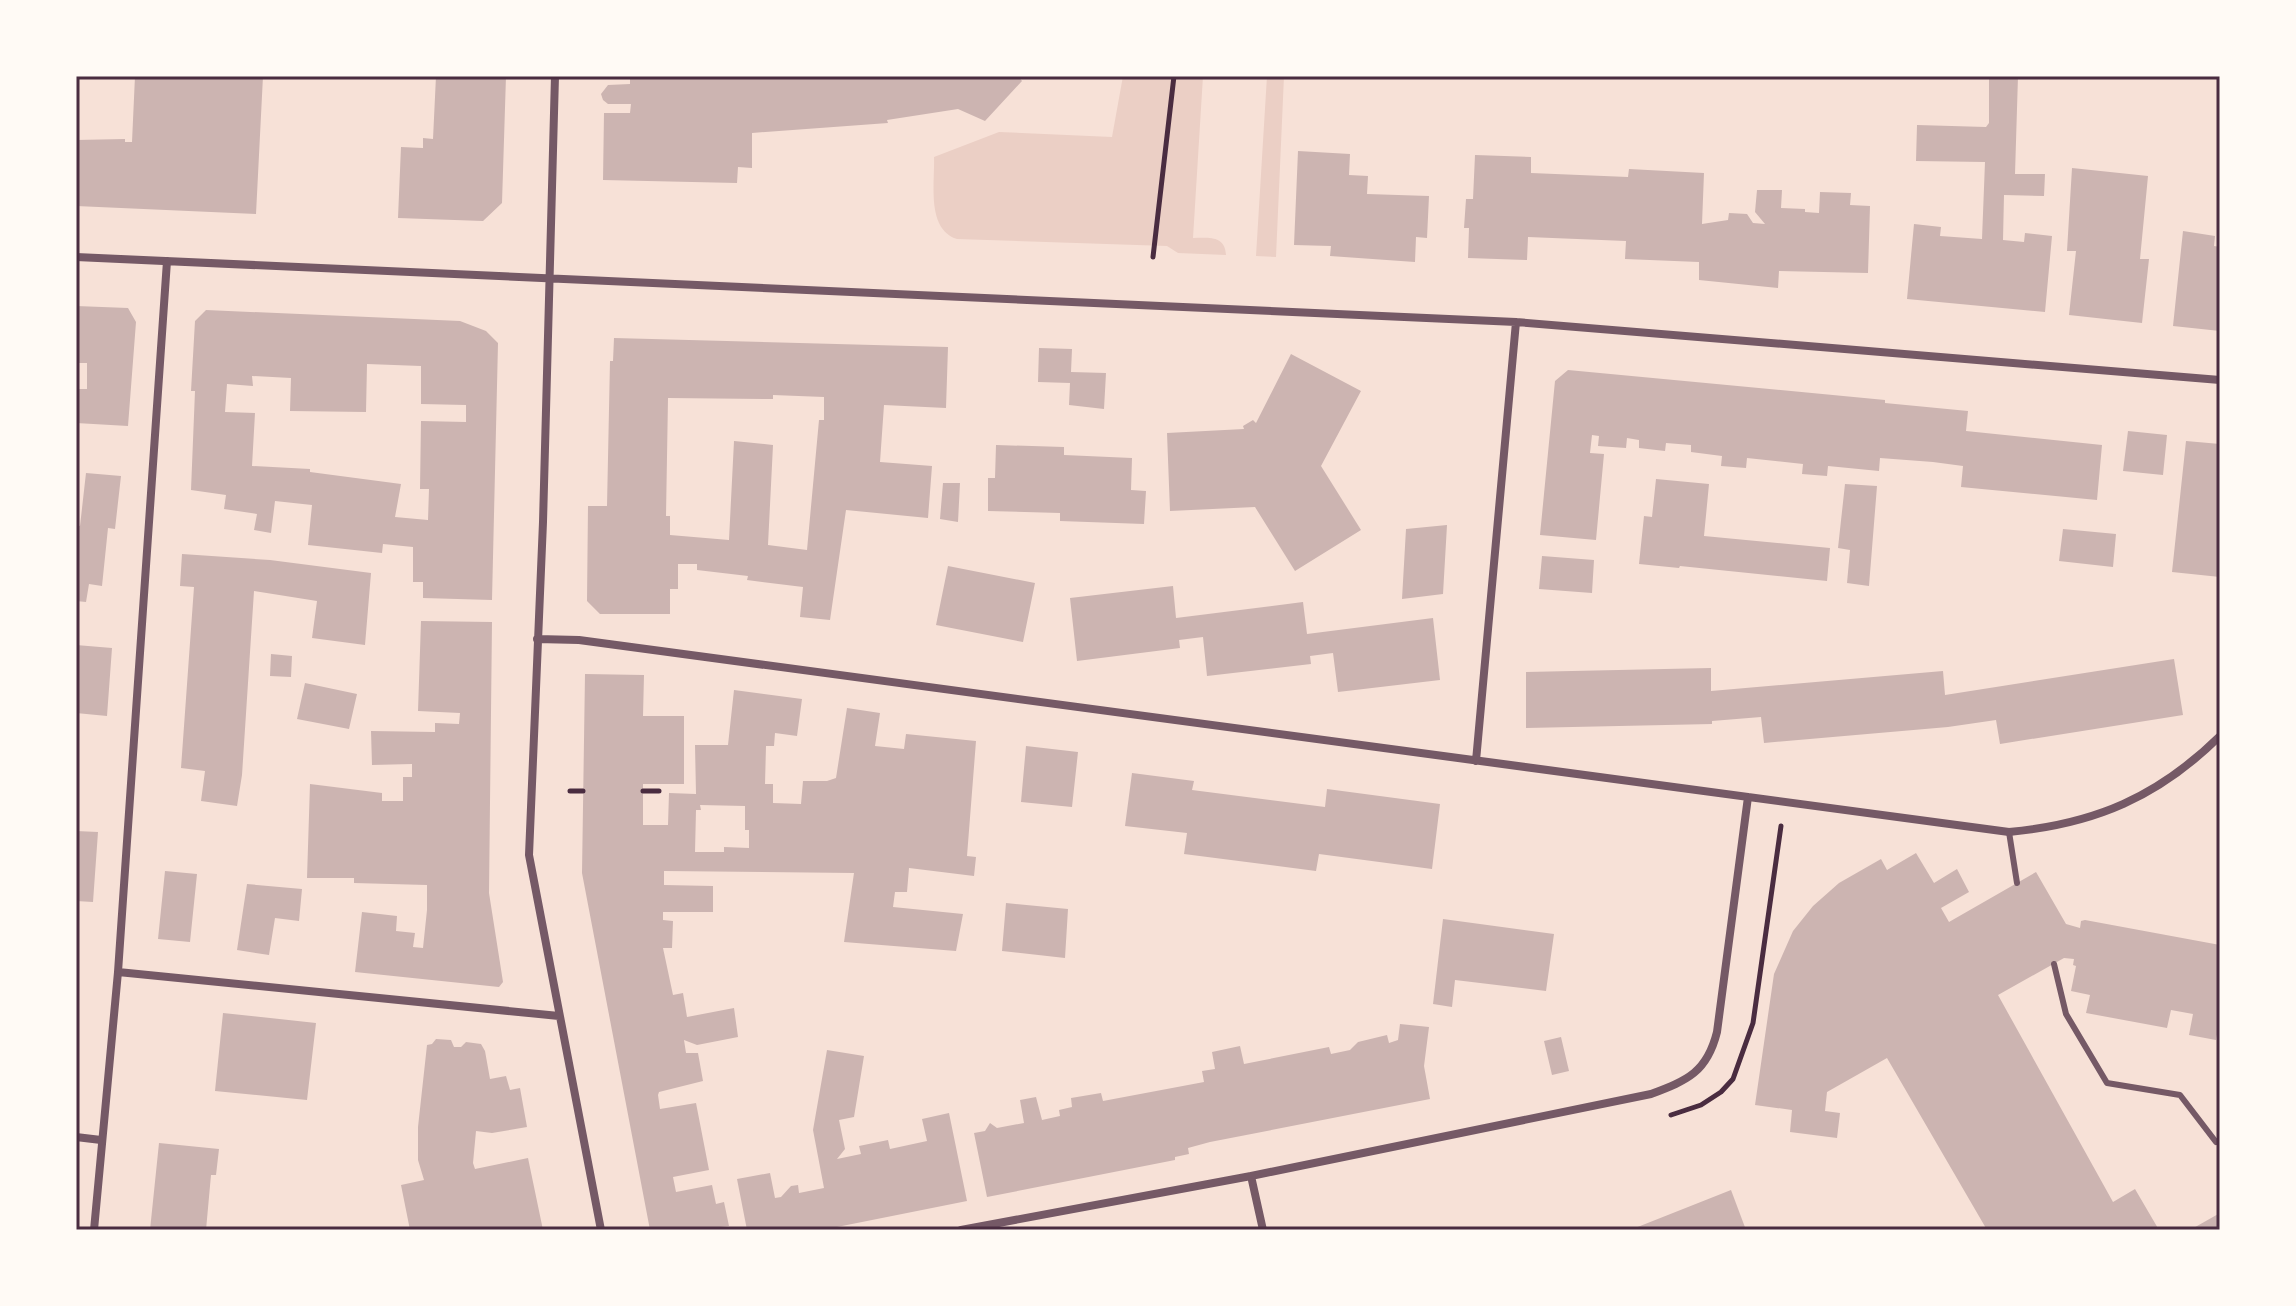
<svg xmlns="http://www.w3.org/2000/svg" width="2296" height="1306" font-family="'DM Sans',sans-serif">
<rect width="100%" height="100%" fill="#f7e1d7"/>
<path fill="#ebcfc5" d="M1123,76H1203L1193,238C1208,238 1225,235 1226,255L1178,253L1167,246L957,239C926,229 935,183 934,157L999,132L1112,137Z
M1267,76H1284L1276,257L1256,256Z"/>
<path fill="#ccb4b1" fill-rule="evenodd" d="M135,76H263L256,214L76,206V140L125,139V142H132Z
M436,76H506L502,203L483,221L398,218L401,147L423,148V138L433,139Z
M630,76H1018L1022,81L985,121L958,109L887,120L888,123L752,133V168L738,167L737,183L603,180L604,113H630L631,104H608L603,100L601,94L608,85L630,84Z
M1989,76H2018L2015,174H2045L2044,196L2004,195L2003,240L2024,242L2025,233L2052,236L2045,312L1907,299L1914,224L1941,227L1940,236L1982,239L1985,162L1916,161L1917,125L1986,127L1989,123Z
M1298,151L1350,154L1349,175L1368,176L1367,194L1429,196L1427,238L1416,237L1415,262L1330,256L1331,246L1294,245Z
M1475,155L1531,157V173L1628,177L1629,169L1704,173L1702,224L1728,220L1729,213L1747,214L1753,223L1765,224L1755,212L1757,190H1782L1781,208L1805,209V212L1819,213L1820,192L1851,193L1850,205L1870,206L1868,273L1779,271L1778,288L1699,280V262L1625,259L1626,241L1528,237L1527,260L1468,258L1469,228H1464L1466,199H1473Z
M2072,168L2148,176L2140,259H2149L2142,323L2069,315L2076,251H2067Z
M2183,231L2215,236L2214,246L2220,247V331L2173,326Z
M76,306L128,308L136,322L128,426L76,423V389H87V363H76Z
M206,310L460,321L486,331L498,343L492,600L423,598V582H413V547L383,544L382,553L308,545L312,505L275,501L271,533L254,530L257,514L224,509L226,495L191,490L195,391H191L195,321ZM367,364L421,366V404L466,405V422L421,421L420,489H429L428,520L395,517L401,484L310,472V469L252,466L255,413L225,412L227,384L253,386L252,376L291,378L290,411L366,412Z
M614,338L948,347L946,408L884,405L880,462L932,466L928,518L846,510L830,620L800,617L803,587L747,580L748,576L697,570V564H678V589H670V614H600L587,601L588,506H607L610,361H613ZM773,395L824,397V420H819L807,550L768,545L773,445L734,441L729,540L670,535V516H666L668,398L773,399Z
M1039,348L1072,349L1071,372L1106,373L1104,409L1069,405L1070,383L1038,382Z
M1291,354L1361,391L1321,466L1361,530L1295,571L1255,507L1170,511L1167,433L1244,429L1243,426L1253,420L1256,423Z
M1568,370L1885,400V403L1968,411L1966,431L2102,445L2097,500L1961,487L1963,466L1933,462L1880,458L1879,471L1828,466L1827,476L1802,474L1803,464L1747,458L1746,468L1721,466L1722,456L1691,452V445L1666,443L1665,451L1639,448V440L1627,438L1626,448L1598,446L1599,436L1592,435L1590,453L1604,454L1596,540L1540,535L1555,381Z
M2128,431L2167,435L2163,475L2123,471Z
M2186,441L2220,444V577L2172,572Z
M996,445L1064,447V455L1132,458L1131,490L1146,491L1144,524L1060,521V513L988,511V478H995Z
M86,473L121,476L115,529L108,528L102,586L89,584L86,602L76,601V525L80,526Z
M1656,479L1709,484L1704,536L1830,548L1827,581L1680,566L1679,568L1639,564L1644,516L1652,517Z
M943,483H960L958,522L940,519Z
M1845,484L1877,486L1869,586L1847,583L1850,550L1838,548Z
M1447,525L1443,594L1402,599L1406,529Z
M2063,529L2116,534L2113,567L2059,561Z
M182,554L270,560L371,573L365,645L312,638L317,601L254,591L242,775L237,806L201,801L205,771L181,768L194,587L180,586Z
M1542,556L1594,560L1592,593L1539,589Z
M948,566L1035,583L1023,642L936,625Z
M1173,586L1176,618L1303,602L1307,634L1433,618L1440,680L1338,692L1333,653L1310,656L1311,664L1207,676L1203,637L1179,640L1180,648L1077,661L1070,598Z
M421,621L492,622L489,893L503,982L499,987L355,972L362,912L397,916L396,931L415,933L413,947L423,948L427,910V885L354,883V878H307L310,784L382,793V801H403V777H412V764L372,765L371,731L435,732V723L459,724L460,713L418,711Z
M76,645L112,648L107,716L76,713Z
M271,654L292,656L291,677L270,676Z
M2174,659L2183,715L2000,744L1996,720L1948,727L1764,743L1761,717L1712,721V724L1526,728V672L1711,668V691L1943,671L1945,695Z
M585,674L644,675L643,716H684V784H643V825H668L669,793L696,794L695,745H728L734,690L802,699L797,736L775,733L774,746H766L765,784H773V803L801,804L803,781H827L836,778L847,708L880,713L875,746L904,749L906,734L976,741L967,856L976,857L974,876L909,868L907,892H895L893,907L963,914L956,951L844,942L854,873L664,871V885L713,886V912H663V920L673,921L672,948H663L673,995L683,993L687,1017L734,1008L738,1037L697,1045L684,1040L686,1053H698L703,1081L659,1092L658,1095L660,1109L696,1103L709,1170L673,1177L676,1192L712,1185L716,1204L724,1202L729,1226L720,1227L721,1230H650L582,873ZM700,805L745,806V830H749V848L724,847V852H695L696,810H701Z
M305,683L357,694L349,729L297,719Z
M1026,746L1078,752L1072,807L1021,802Z
M1132,773L1194,781L1192,790L1325,807L1327,789L1440,804L1432,869L1319,854L1316,871L1184,854L1187,833L1125,826Z
M76,831L98,832L93,902L76,901Z
M1916,853L1934,883L1957,869L1969,892L1941,908L1949,922L2036,872L2066,924L2080,928L2081,921L2085,920L2220,945V1018L2216,1040L2189,1035L2193,1014L2171,1010L2167,1028L2086,1013L2090,995L2071,991L2076,966L2073,965L2074,959L2064,958L1998,995L2113,1202L2135,1189L2159,1230H1987L1887,1058L1827,1092L1825,1111L1840,1113L1837,1138L1790,1132L1792,1110L1755,1105L1774,974L1793,931L1813,906L1839,883L1881,859L1887,870Z
M165,871L197,874L190,942L158,939Z
M247,884L302,889L299,921L275,918L269,955L237,950Z
M1006,903L1068,909L1065,958L1002,951Z
M1443,919L1554,934L1546,991L1455,980L1452,1007L1433,1004Z
M223,1013L316,1023L307,1100L215,1091Z
M1400,1024L1429,1027L1424,1066L1430,1099L1210,1142L1188,1148L1189,1154L1175,1157V1160L987,1197L974,1133L985,1131L990,1123L997,1128L1024,1123L1020,1100L1036,1097L1042,1120L1060,1116L1059,1110L1072,1107L1071,1098L1101,1093L1103,1101L1204,1082L1202,1071L1215,1069L1212,1052L1240,1046L1244,1064L1329,1047L1331,1054L1350,1050L1358,1042L1387,1035L1389,1043L1398,1040Z
M1561,1037L1569,1071L1552,1075L1544,1041Z
M436,1039L451,1040L454,1047H461L466,1042L481,1044L485,1051L490,1079L506,1076L510,1090L520,1088L527,1127L492,1133L476,1131L473,1163L475,1169L528,1158L543,1230H410L401,1185L424,1180L418,1160V1127L427,1045L432,1044Z
M827,1050L864,1056L854,1117L839,1120L845,1149L837,1159L861,1154L859,1146L888,1140L890,1149L927,1141L922,1119L949,1113L967,1201L822,1230H747L737,1179L770,1173L775,1198L781,1197L791,1186L798,1185L799,1193L824,1188L813,1130Z
M159,1143L219,1149L216,1175H211L206,1230H150Z
M1731,1190L1746,1230H1630Z
M2220,1213V1230H2190Z"/>
<g fill="none" stroke-linecap="round" stroke-linejoin="round">
<path stroke="#4a2c40" stroke-width="5" d="M1153,257L1174,76
M570,791H583
M643,791H659
M1671,1115L1701,1105L1721,1092L1733,1079L1753,1023L1781,826"/>
<path stroke="#755966" stroke-width="6" d="M2009,832L2017,883
M2054,964L2066,1014L2107,1083L2180,1095L2216,1142"/>
<path stroke="#755966" stroke-width="8" d="M555,76L543,522L529,855L601,1230
M76,257L1516,322L2220,380
M537,639L579,640L2009,832C2095,824 2158,797 2220,736
M1476,761L1516,322
M118,972L559,1016
M76,1137L101,1140
M1251,1176L1263,1230
M94,1230L118,972L167,261
M961,1230L1251,1176L1651,1094C1688,1080 1707,1072 1717,1032L1748,797"/>
</g>
<rect width="2296" height="1306" fill="none" stroke="#fffaf5" stroke-width="156"/>
<rect x="78" y="78" width="2140" height="1150" fill="none" stroke="#4a2c40" stroke-width="3"/>
</svg>
